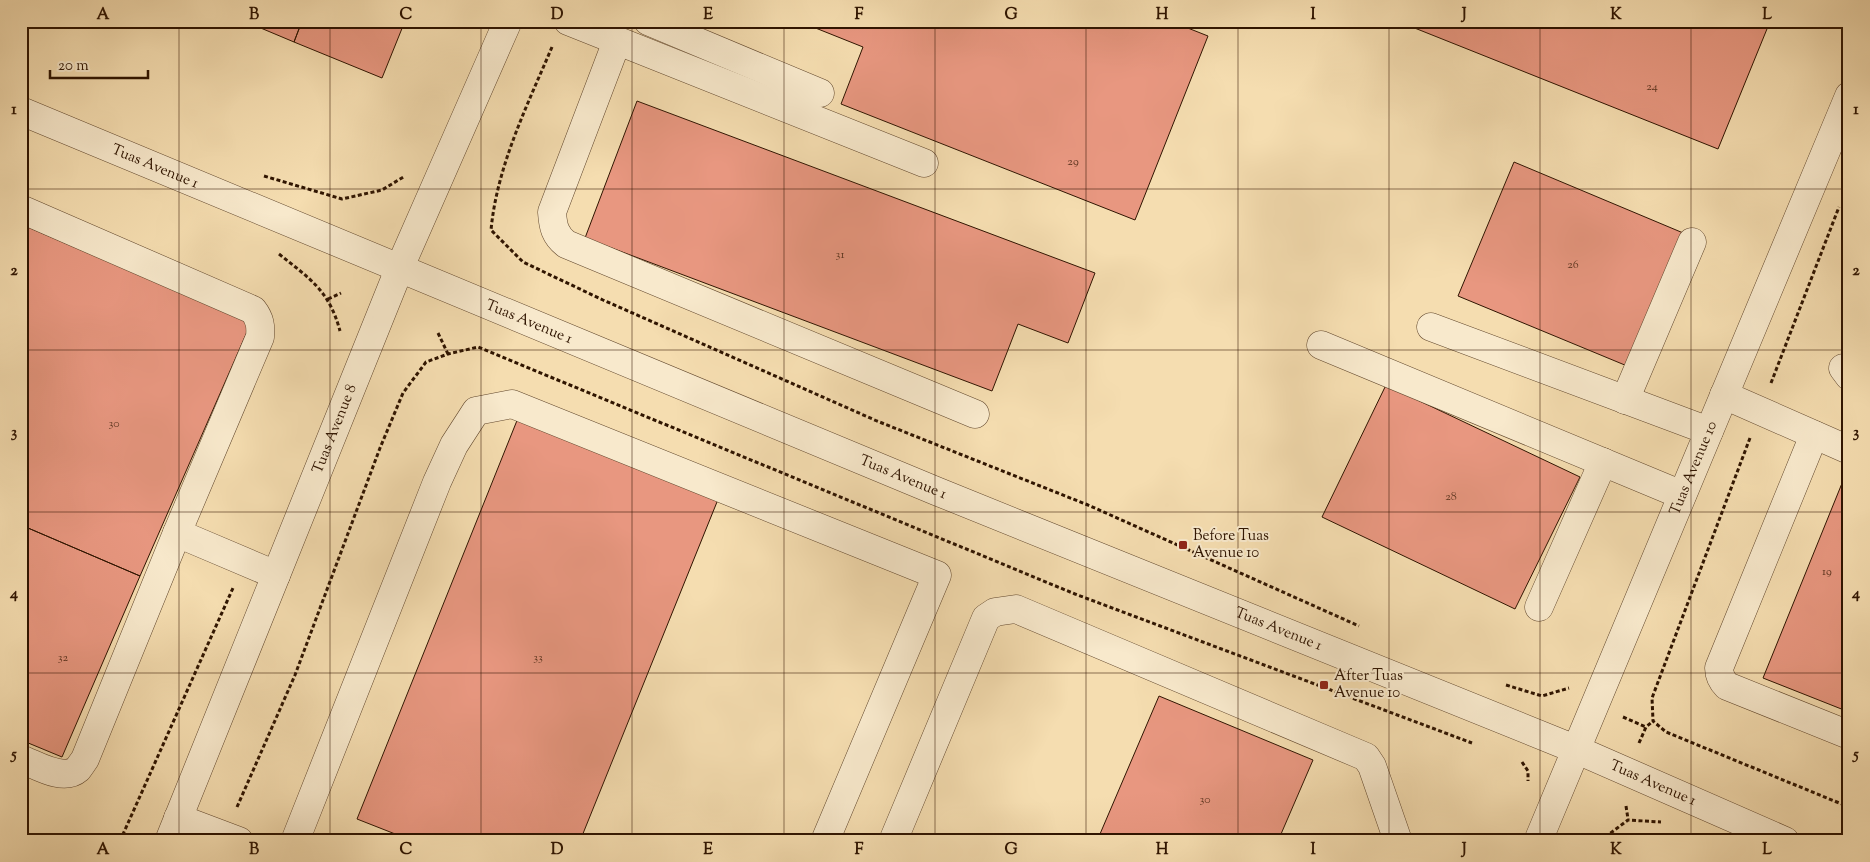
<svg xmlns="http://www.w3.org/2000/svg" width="1870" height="862" font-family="'Sorts Mill Goudy',serif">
<rect width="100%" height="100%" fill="#f5ddb0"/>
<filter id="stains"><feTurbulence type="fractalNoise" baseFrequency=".004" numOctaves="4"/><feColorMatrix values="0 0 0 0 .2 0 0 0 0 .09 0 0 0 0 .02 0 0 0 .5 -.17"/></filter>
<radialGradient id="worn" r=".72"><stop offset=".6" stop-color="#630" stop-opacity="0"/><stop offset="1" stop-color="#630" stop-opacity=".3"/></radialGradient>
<path fill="#e89780" stroke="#2f1400" d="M244,21H302L294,42Z
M302,21H405L382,78L294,42Z
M798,21H1170L1208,36L1135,220L841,104L863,47Z
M1397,21H1763L1769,24L1718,149Z
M637,101L1095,273L1068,343L1018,324L992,391L585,238Z
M1514,162L1688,235L1632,368L1458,296Z
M21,224L251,323L140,576L21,525Z
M1386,385L1580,477L1515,609L1322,517Z
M518,418L719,497L580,841H413L357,819Z
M1849,466V712L1763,678Z
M21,525L140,576L62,757L21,740Z
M1159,696L1313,760L1278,841H1097Z"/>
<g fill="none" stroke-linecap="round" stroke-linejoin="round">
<defs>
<g id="minor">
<path d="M568,21L924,163"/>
<path d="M648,21L820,93"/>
<path d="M617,41L552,212C553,227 555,235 566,244L975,414"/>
<path id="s1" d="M21,111L936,491L1575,749L1785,841"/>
<path d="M21,209L253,310C260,319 261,326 260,337L177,533L85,759C83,762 80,766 78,769C63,782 37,765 21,759"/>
<path d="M1431,327L1709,431"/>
<path d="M1321,345L1682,495"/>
<path d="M1843,368L1849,376"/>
<path d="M1724,395L1849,450"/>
<path d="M1625,400L1692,242"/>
<path d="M1814,435L1719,668C1719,676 1722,681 1727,686L1849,735"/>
<path d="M177,533L276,575"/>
<path d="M1539,607L1603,462"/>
<path d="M178,818L239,841"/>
<path id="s2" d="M169,841L400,267L508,21"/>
<path d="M295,841L437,482L454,445L476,411L512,404L937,575L825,841"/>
<path d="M893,841L986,618L995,612L1016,609L1366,757L1372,766L1398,841"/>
<path id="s3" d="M1538,841L1849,96"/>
</g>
</defs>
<use href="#minor" stroke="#60462c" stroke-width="29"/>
<path stroke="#2f1400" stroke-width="3" stroke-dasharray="4 2.5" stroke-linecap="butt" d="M552,47C527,106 497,166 491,230L523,262L603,300L877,421L1088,505L1359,626
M1844,67L1849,54
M264,176L342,199L382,190L405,176
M279,254C310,279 329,290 340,331
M328,299L341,293
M438,333L448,354
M1771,383L1839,207
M1750,438L1652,698L1653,721L1666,732L1849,807
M1506,685L1542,696L1569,688
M1623,717L1646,727
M1639,743L1646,727L1653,721
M1522,762L1528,771V781
M1626,806L1628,819
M237,807L295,675L380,448L403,393L426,362L448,354L478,347L1075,594L1472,743
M120,841L233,588
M1600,841L1628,820L1661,822"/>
<use href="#minor" stroke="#f8e9cc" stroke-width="28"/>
</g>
<path fill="none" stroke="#2f1400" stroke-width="1" stroke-opacity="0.55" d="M179,21V841M330,21V841M481,21V841M632,21V841M784,21V841M935,21V841M1086,21V841M1238,21V841M1389,21V841M1540,21V841M1691,21V841M21,189H1849M21,350H1849M21,512H1849M21,673H1849"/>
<g fill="#8f2418" stroke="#f8e9cc" stroke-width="2">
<rect x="1178" y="540" width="10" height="10" rx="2.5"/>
<rect x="1319" y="680" width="10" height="10" rx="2.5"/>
</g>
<g text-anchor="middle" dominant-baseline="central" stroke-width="4" stroke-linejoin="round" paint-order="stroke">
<g font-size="12" fill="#5d3520">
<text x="1652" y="87">24</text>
<text x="1073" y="162">29</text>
<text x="840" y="255">31</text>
<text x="1573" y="265">26</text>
<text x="114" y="424">30</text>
<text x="1451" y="497">28</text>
<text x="1827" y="572">19</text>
<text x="63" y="658">32</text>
<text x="538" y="658">33</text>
<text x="1205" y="800">30</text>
</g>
<g font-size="15" fill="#2f1400" stroke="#f8e9cc">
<text stroke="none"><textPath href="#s1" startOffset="145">Tuas Avenue 1</textPath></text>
<text stroke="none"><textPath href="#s1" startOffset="550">Tuas Avenue 1</textPath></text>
<text stroke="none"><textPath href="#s2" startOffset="444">Tuas Avenue 8</textPath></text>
<text stroke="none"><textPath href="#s3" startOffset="404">Tuas Avenue 10</textPath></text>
<text stroke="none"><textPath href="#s1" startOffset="955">Tuas Avenue 1</textPath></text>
<text stroke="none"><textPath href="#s1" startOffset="1360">Tuas Avenue 1</textPath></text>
<text stroke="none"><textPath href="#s1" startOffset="1765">Tuas Avenue 1</textPath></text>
</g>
<g font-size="15" fill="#2f1400" stroke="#f8e9cc" text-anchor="start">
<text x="1193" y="536">Before Tuas<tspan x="1193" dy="17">Avenue 10</tspan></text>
<text x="1334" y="676">After Tuas<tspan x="1334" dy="17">Avenue 10</tspan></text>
</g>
</g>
<rect width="1870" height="862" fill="none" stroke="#f5ddb0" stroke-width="55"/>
<path d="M50 70v8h98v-8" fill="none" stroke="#2f1400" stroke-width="2.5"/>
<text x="58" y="70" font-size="15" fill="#2f1400" stroke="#f8e9cc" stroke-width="4" paint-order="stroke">20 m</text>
<rect x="28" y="28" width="1814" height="806" fill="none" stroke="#2f1400" stroke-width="2"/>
<g font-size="16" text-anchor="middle" font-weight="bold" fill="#2f1400">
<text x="103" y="19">A</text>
<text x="254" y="19">B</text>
<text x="406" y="19">C</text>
<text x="557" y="19">D</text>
<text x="708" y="19">E</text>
<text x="859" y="19">F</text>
<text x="1011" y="19">G</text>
<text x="1162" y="19">H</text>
<text x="1313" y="19">I</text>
<text x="1464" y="19">J</text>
<text x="1616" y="19">K</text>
<text x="1767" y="19">L</text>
<text x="14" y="114">1</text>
<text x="1856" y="114">1</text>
<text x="14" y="275">2</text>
<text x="1856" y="275">2</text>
<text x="14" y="437">3</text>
<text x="1856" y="437">3</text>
<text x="14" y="598">4</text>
<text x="1856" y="598">4</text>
<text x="14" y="759">5</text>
<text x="1856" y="759">5</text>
<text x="103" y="854">A</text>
<text x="254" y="854">B</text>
<text x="406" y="854">C</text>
<text x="557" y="854">D</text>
<text x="708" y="854">E</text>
<text x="859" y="854">F</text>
<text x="1011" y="854">G</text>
<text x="1162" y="854">H</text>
<text x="1313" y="854">I</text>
<text x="1464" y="854">J</text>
<text x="1616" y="854">K</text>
<text x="1767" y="854">L</text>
</g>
<rect width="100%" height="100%" filter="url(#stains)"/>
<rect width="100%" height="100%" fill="url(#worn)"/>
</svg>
